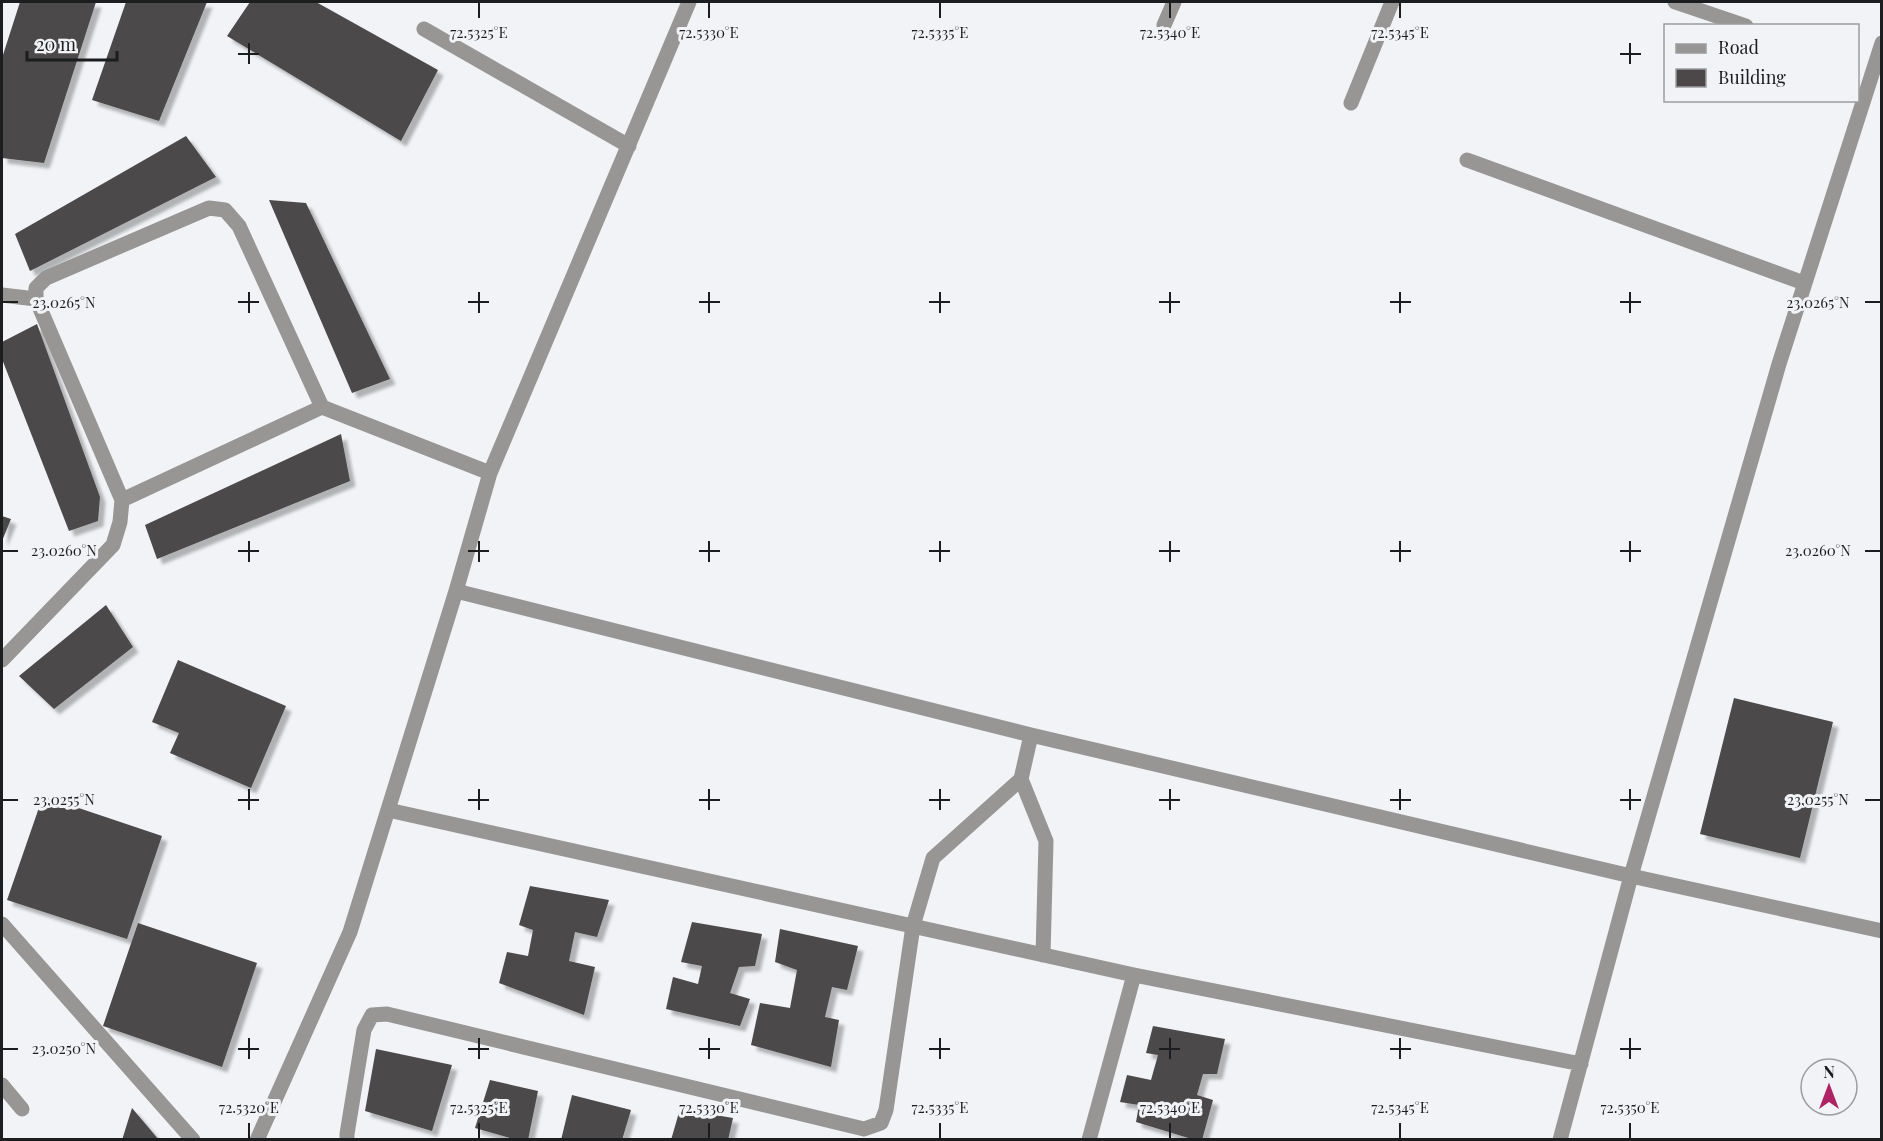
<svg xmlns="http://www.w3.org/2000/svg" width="1883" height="1141" font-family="'Playfair Display',serif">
<defs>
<filter id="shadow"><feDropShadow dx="5.5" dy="5.5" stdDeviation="1.5" flood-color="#0004"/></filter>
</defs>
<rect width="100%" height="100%" fill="#f1f3f6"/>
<path fill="#4c4849" filter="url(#shadow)" d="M20,2H96L44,163L2,158V58Z
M126,2H207L159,121L92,100Z
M250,2H316L438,70L401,141L227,36Z
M186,136L216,177L30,271L15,234Z
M269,200L306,203L390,379L352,393Z
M37,324L100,497L98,521L69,531L2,359V342Z
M341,434L350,481L157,559L145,525Z
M2,516L11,519L2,541Z
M106,605L133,647L54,709L19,676Z
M178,660L286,706L251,788L170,753L179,733L152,722Z
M1734,698L1833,722L1800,858L1700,834Z
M43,796L162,836L127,939L7,900Z
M530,886L609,900L597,937L575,932L569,961L595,967L584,1015L499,983L507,952L528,956L533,930L519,925Z
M692,922L762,934L755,966L739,967L730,993L750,999L740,1026L666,1009L673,977L698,984L702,966L681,962Z
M138,923L257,963L222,1067L103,1026Z
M780,929L858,946L847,990L832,987L825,1017L839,1020L831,1067L751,1045L760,1003L790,1008L797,970L775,962Z
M1153,1026L1225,1039L1217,1074H1203L1197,1095L1213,1100L1202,1140H1195L1136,1122L1139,1105L1120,1102L1127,1075L1151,1080L1158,1055L1146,1053Z
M376,1049L452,1065L432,1131L365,1111Z
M490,1080L538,1091L528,1140H517L475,1128Z
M572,1095L631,1110L622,1140H561Z
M132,1108L159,1140H122Z
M680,1109L733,1118L728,1140H671Z"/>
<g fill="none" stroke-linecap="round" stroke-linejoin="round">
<path stroke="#979694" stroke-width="15" d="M1675,2L1746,26
M1164,25L1174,2
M424,29L629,146
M1351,103L1392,2
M1467,160L1804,283
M2,295L36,299
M122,500L36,299V288L46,278L209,208L225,210L239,226L322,407
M456,591L1031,735L1631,876L1882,931
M2,660L113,545L120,522L122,500L322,407L490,473
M1021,779L1046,841L1043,955
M388,810L1134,975L1581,1064
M2,924L193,1140
M2,1085L22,1109
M257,1140L350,932L456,591L490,473L689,2
M347,1140V1134L364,1030L372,1015L387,1014L864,1129L881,1123L886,1110L913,926L933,858L1021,779L1031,735
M1089,1140L1134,975
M1560,1140L1631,876L1779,364L1882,43"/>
</g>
<path fill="none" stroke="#1c1d1e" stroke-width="2" d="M479,3V18M709,3V18M940,3V18M1170,3V18M1400,3V18M249,43V64M1630,43V64M238,54H259M1620,54H1641M249,292V313M479,292V313M709,292V313M940,292V313M1170,292V313M1400,292V313M1630,292V313M3,302H18M238,302H259M468,302H489M699,302H720M929,302H950M1159,302H1180M1390,302H1411M1620,302H1641M1865,302H1880M249,541V562M479,541V562M709,541V562M940,541V562M1170,541V562M1400,541V562M1630,541V562M3,551H18M238,551H259M468,551H489M699,551H720M929,551H950M1159,551H1180M1390,551H1411M1620,551H1641M1865,551H1880M249,789V810M479,789V810M709,789V810M940,789V810M1170,789V810M1400,789V810M1630,789V810M3,800H18M238,800H259M468,800H489M699,800H720M929,800H950M1159,800H1180M1390,800H1411M1620,800H1641M1865,800H1880M249,1038V1059M479,1038V1059M709,1038V1059M940,1038V1059M1170,1038V1059M1400,1038V1059M1630,1038V1059M3,1049H18M238,1049H259M468,1049H489M699,1049H720M929,1049H950M1159,1049H1180M1390,1049H1411M1620,1049H1641M249,1123V1138M479,1123V1138M709,1123V1138M940,1123V1138M1170,1123V1138M1400,1123V1138M1630,1123V1138"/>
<g font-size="15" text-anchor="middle" fill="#1c1d1e" stroke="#f1f3f6" stroke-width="6" stroke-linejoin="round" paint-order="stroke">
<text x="479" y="38">72.5325°E</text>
<text x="709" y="38">72.5330°E</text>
<text x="940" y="38">72.5335°E</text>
<text x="1170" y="38">72.5340°E</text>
<text x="1400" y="38">72.5345°E</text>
<text x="64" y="308">23.0265°N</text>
<text x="1818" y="308">23.0265°N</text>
<text x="64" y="556">23.0260°N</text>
<text x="1818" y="556">23.0260°N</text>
<text x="64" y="805">23.0255°N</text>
<text x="1818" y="805">23.0255°N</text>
<text x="64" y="1054">23.0250°N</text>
<text x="249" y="1113">72.5320°E</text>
<text x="479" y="1113">72.5325°E</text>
<text x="709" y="1113">72.5330°E</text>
<text x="940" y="1113">72.5335°E</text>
<text x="1170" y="1113">72.5340°E</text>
<text x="1400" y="1113">72.5345°E</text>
<text x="1630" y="1113">72.5350°E</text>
</g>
<rect width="1883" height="1141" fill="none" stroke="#1c1d1e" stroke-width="6"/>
<rect x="1664" y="24" width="195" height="78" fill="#f1f3f6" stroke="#9c9da0" stroke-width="1.5"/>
<rect x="1676" y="44" width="30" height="9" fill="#979694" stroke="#9c9da0" stroke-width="1.5"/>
<text x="1718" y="54" font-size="18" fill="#1c1d1e">Road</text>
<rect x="1676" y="69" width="30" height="18" fill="#4c4849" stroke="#9c9da0" stroke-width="1.5"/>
<text x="1718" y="84" font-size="18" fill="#1c1d1e">Building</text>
<g transform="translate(1829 1087)"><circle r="28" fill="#f1f3f6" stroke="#9c9da0" stroke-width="1.5"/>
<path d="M0-4.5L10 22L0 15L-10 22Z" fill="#ae2363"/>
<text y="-9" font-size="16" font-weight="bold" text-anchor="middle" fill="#1c1d1e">N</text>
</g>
<path d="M27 51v9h90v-9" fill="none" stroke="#1c1d1e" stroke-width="3"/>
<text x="36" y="51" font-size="18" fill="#1c1d1e" stroke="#f1f3f6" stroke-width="4.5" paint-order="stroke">20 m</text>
</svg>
